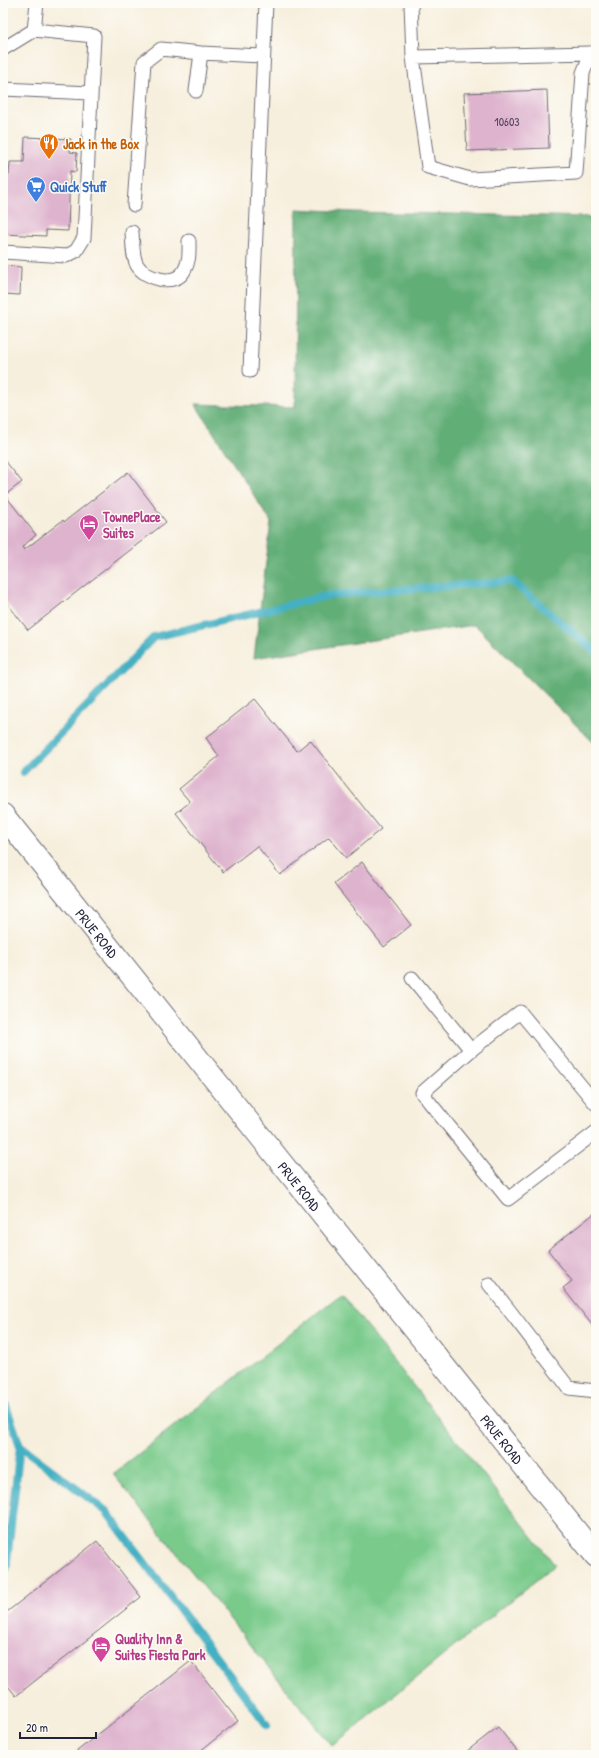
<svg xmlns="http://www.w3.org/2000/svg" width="599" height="1758" font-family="'Patrick Hand',sans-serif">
<rect width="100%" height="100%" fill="#fdfcf7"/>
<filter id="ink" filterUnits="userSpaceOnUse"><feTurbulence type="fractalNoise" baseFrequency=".025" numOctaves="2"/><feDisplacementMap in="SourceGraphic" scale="8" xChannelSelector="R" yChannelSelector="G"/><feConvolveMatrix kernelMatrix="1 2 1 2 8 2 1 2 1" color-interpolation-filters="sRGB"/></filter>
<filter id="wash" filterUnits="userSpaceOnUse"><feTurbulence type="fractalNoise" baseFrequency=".012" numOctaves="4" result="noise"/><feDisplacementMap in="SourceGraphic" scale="16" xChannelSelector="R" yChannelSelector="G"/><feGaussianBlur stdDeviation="0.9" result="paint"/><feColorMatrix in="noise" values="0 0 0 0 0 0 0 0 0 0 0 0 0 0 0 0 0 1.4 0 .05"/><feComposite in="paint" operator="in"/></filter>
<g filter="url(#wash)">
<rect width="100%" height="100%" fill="#f7efdd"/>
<path fill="#79ca8b" stroke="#4e7663" d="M341,1294L555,1565L332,1746L113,1474Z"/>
<path fill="#62ae77" stroke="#426859" d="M296,209L354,212L596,217V745L475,625L254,658L271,522L195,404L295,407Z"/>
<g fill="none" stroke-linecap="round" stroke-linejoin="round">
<path stroke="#44b0c3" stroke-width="8" d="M23,772L154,637L330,595L512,581L596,652
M3,1397L20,1446L6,1569L3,1571
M20,1446L106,1511L267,1725"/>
</g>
<g id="blocks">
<path fill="#deb3ce" d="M547,90L549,148L467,151L464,93Z
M25,137L71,139L70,152L77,153L76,172L70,171L68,231L46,230V236L3,234V175H9L10,162H24Z
M3,266L21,267L20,295L3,294Z
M3,458L22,482L5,495L36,535L22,547L24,550L63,520L64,522L128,472L166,522L28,630L3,598Z
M255,699L297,751L310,740L381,829L346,858L329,837L280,875L257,846L223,872L176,813L190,802L179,789L219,756L206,738Z
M362,862L411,925L384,947L334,884Z
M596,1212V1330L563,1288L572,1281L548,1250Z
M97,1541L141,1597L16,1696L3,1680V1615Z
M191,1661L238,1721L195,1755H72Z
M498,1727L520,1755H462Z"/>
</g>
</g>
<g filter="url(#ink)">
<use href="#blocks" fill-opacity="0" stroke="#6d6a74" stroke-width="1"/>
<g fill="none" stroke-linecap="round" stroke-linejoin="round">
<defs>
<path id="service" d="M411,3L413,57L428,167L470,179L576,173L583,73L591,53L596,54
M34,30L37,3
M3,49L34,30L94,36L84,238L76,251L66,256L3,252
M201,53L263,56
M413,57L591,53
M3,89L91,93
M134,205L144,62L161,49L201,53L196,91
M132,232C133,243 132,256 137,265C145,279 175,287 184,271C190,261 189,252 189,241
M250,371L266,3
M412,978L471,1050
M596,1104L520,1012L471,1050L422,1093L508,1199L596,1132
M489,1284L569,1388L596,1391"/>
<g id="tertiary">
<path id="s1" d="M3,815L596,1556"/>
</g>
</defs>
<use href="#service" stroke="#6d6a74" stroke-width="15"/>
<use href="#tertiary" stroke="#6d6a74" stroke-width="24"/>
<use href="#service" stroke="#fff" stroke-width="13"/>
<use href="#tertiary" stroke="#fff" stroke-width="22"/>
</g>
</g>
<defs>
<symbol id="restaurant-pin" viewBox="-11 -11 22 30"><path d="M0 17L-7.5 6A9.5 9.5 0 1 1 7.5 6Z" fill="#e8710a" stroke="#fdfcf7"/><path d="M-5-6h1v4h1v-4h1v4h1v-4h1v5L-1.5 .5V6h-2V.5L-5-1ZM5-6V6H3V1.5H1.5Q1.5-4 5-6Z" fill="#fff"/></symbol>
<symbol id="supermarket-pin" viewBox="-11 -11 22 30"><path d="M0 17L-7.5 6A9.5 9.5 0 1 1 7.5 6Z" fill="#3f7fe0" stroke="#fdfcf7"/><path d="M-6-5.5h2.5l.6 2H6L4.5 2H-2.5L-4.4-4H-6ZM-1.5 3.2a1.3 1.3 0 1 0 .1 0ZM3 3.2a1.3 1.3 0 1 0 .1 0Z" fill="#fff"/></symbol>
<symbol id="hotel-pin" viewBox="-11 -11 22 30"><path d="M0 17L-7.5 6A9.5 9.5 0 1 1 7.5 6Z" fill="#d1479c" stroke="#fdfcf7"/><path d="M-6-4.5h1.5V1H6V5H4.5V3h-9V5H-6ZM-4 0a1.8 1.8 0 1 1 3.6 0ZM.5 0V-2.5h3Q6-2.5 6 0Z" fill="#fff"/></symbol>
</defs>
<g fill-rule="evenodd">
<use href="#restaurant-pin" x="38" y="132" width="22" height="30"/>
<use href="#supermarket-pin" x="25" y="175" width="22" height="30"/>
<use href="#hotel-pin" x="78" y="513" width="22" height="30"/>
<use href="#hotel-pin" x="90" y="1635" width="22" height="30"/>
</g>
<g text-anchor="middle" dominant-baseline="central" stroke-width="3" stroke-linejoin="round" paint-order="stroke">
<g font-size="12" fill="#514660">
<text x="507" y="121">10603</text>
</g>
<g font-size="14" font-weight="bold" fill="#c56008" stroke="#fdfcf7" text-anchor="start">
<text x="63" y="143">Jack in the Box</text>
</g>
<g font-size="14" font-weight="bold" fill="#366cbe" stroke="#fdfcf7" text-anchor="start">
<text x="50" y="186">Quick Stuff</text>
</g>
<g font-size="14" font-weight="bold" fill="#b23c85" stroke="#fdfcf7" text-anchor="start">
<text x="103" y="516">TownePlace<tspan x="103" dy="16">Suites</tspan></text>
<text x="115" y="1638">Quality Inn &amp;<tspan x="115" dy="16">Suites Fiesta Park</tspan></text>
</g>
<g font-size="14" fill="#22223b" stroke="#fdfcf7">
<text stroke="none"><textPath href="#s1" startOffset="151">PRUE ROAD</textPath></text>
<text stroke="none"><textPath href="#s1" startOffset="475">PRUE ROAD</textPath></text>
<text stroke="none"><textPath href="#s1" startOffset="799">PRUE ROAD</textPath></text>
</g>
</g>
<rect width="599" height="1758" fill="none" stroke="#fdfcf7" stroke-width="16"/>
<path d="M20 1732v6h76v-6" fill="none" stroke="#22223b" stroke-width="2"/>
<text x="26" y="1732" font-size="12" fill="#22223b" stroke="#fdfcf7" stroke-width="3" paint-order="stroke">20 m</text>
</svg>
